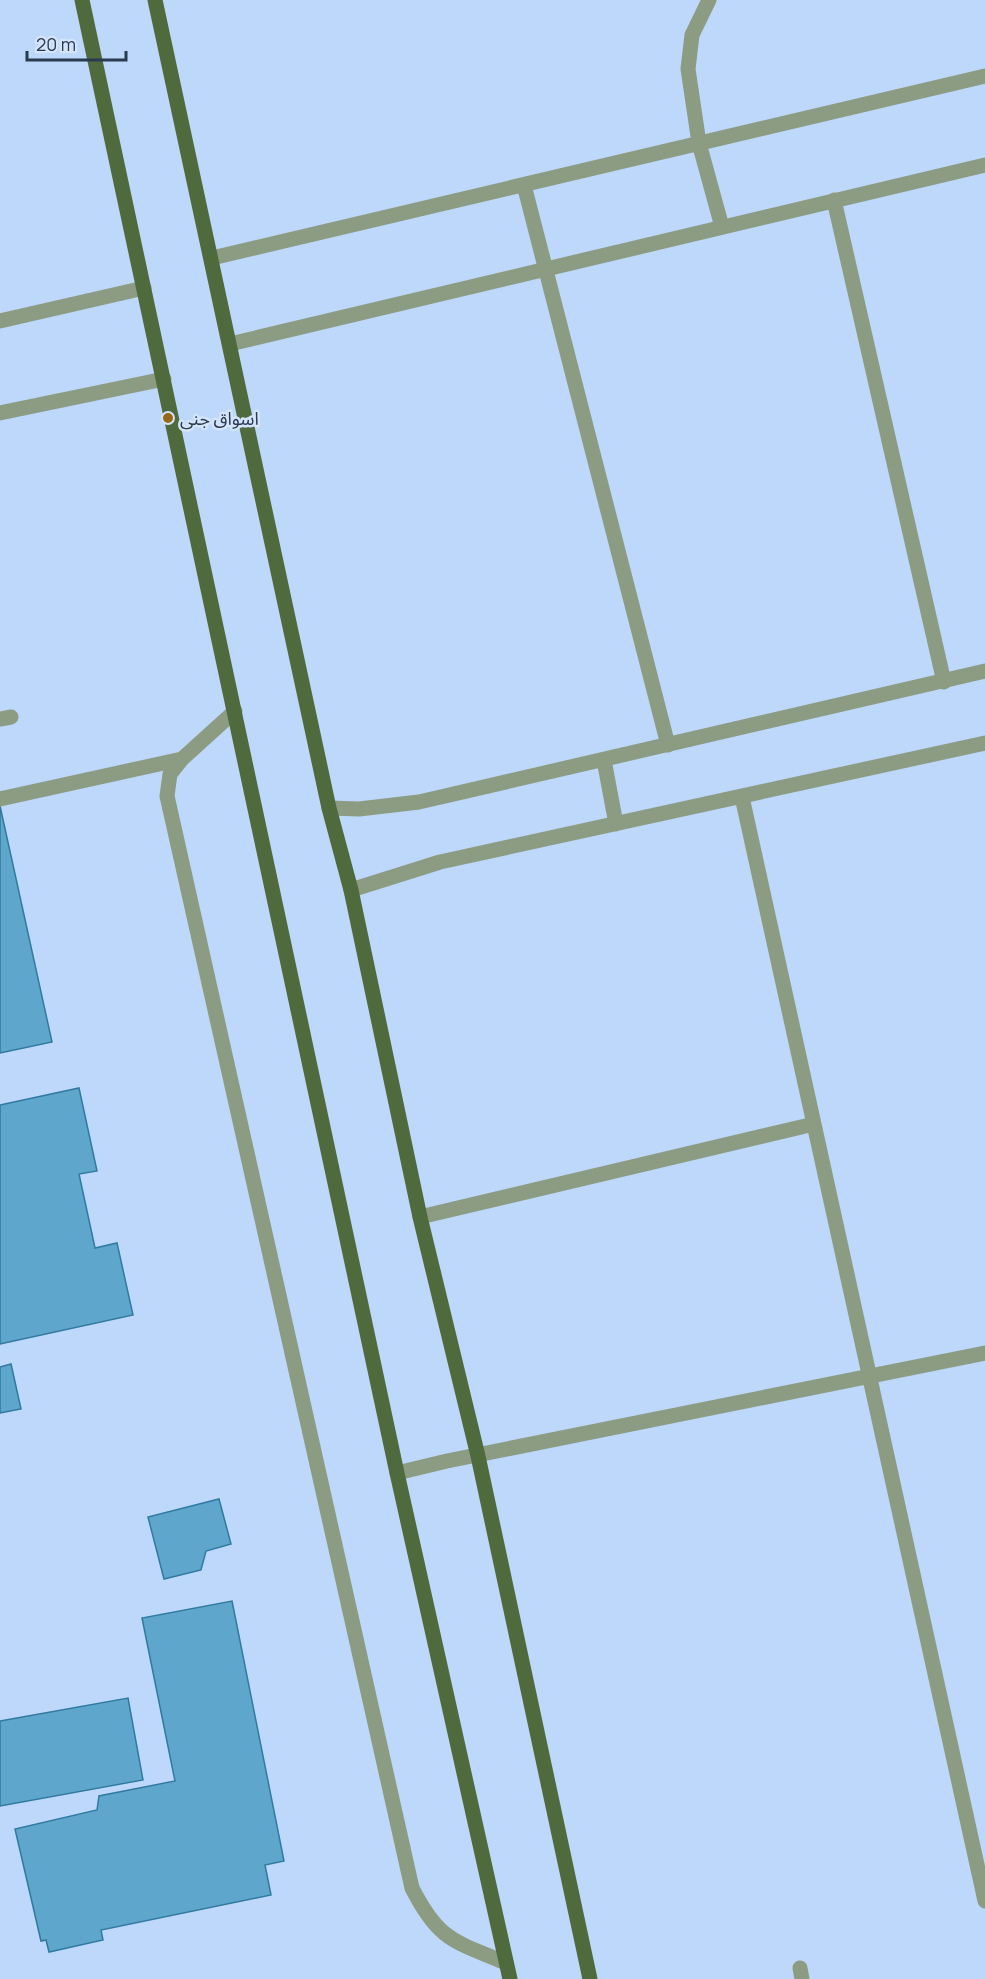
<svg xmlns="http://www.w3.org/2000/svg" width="985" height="1979" font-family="Manrope,'Noto Sans Arabic',sans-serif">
<rect width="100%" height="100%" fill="#bdd8fa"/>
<path fill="#5fa6cd" stroke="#317a9f" stroke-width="1.5" d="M0,806L52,1042L0,1053Z
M79,1088L97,1171L79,1174L95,1248L117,1243L133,1315L0,1344V1105Z
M11,1364L21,1409L0,1413V1367Z
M219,1499L231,1544L206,1551L201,1570L164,1579L148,1517Z
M232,1601L284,1861L265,1865L271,1895L101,1930L103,1940L49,1952L46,1940L41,1941L15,1829L97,1810L99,1796L175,1781L142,1618Z
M128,1698L143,1780L0,1806V1721Z"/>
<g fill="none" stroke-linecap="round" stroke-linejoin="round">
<path stroke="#8c9c83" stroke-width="15" d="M699,143L688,69L692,35L709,0
M235,711L182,759L170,774L167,796L412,1888C439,1941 454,1941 506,1963
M0,799L182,759"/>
<path stroke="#8c9c83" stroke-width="15" d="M524,185L668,745
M834,200L944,682
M0,321L144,288
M0,413L164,379
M0,719L11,717
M742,797L985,1901
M420,1217L814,1124
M397,1473L447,1461L985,1353
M800,1968L802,1979"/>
<path stroke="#8c9c83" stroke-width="15" d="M699,143L722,227
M212,258L985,76
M230,344L985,165
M604,760L616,824
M329,808L359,809L419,802L985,671
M351,890L440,862L985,743"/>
<path stroke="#4f6b3d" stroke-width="15" d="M82,0L397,1473L510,1979
M155,0L329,808L351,890L420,1217L478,1456L590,1979"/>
</g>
<circle fill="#976718" stroke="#d3e4fb" stroke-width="2" cx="168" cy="418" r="6"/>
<g text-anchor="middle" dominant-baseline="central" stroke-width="5" stroke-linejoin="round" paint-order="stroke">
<g font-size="18" fill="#293a51" stroke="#d3e4fb" text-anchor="start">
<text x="180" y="418">اسواق جنى</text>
</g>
</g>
<path d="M27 51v9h99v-9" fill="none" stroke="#293a51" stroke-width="3"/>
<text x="36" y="51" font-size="18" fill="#293a51" stroke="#d3e4fb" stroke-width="4.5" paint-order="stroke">20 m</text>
</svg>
